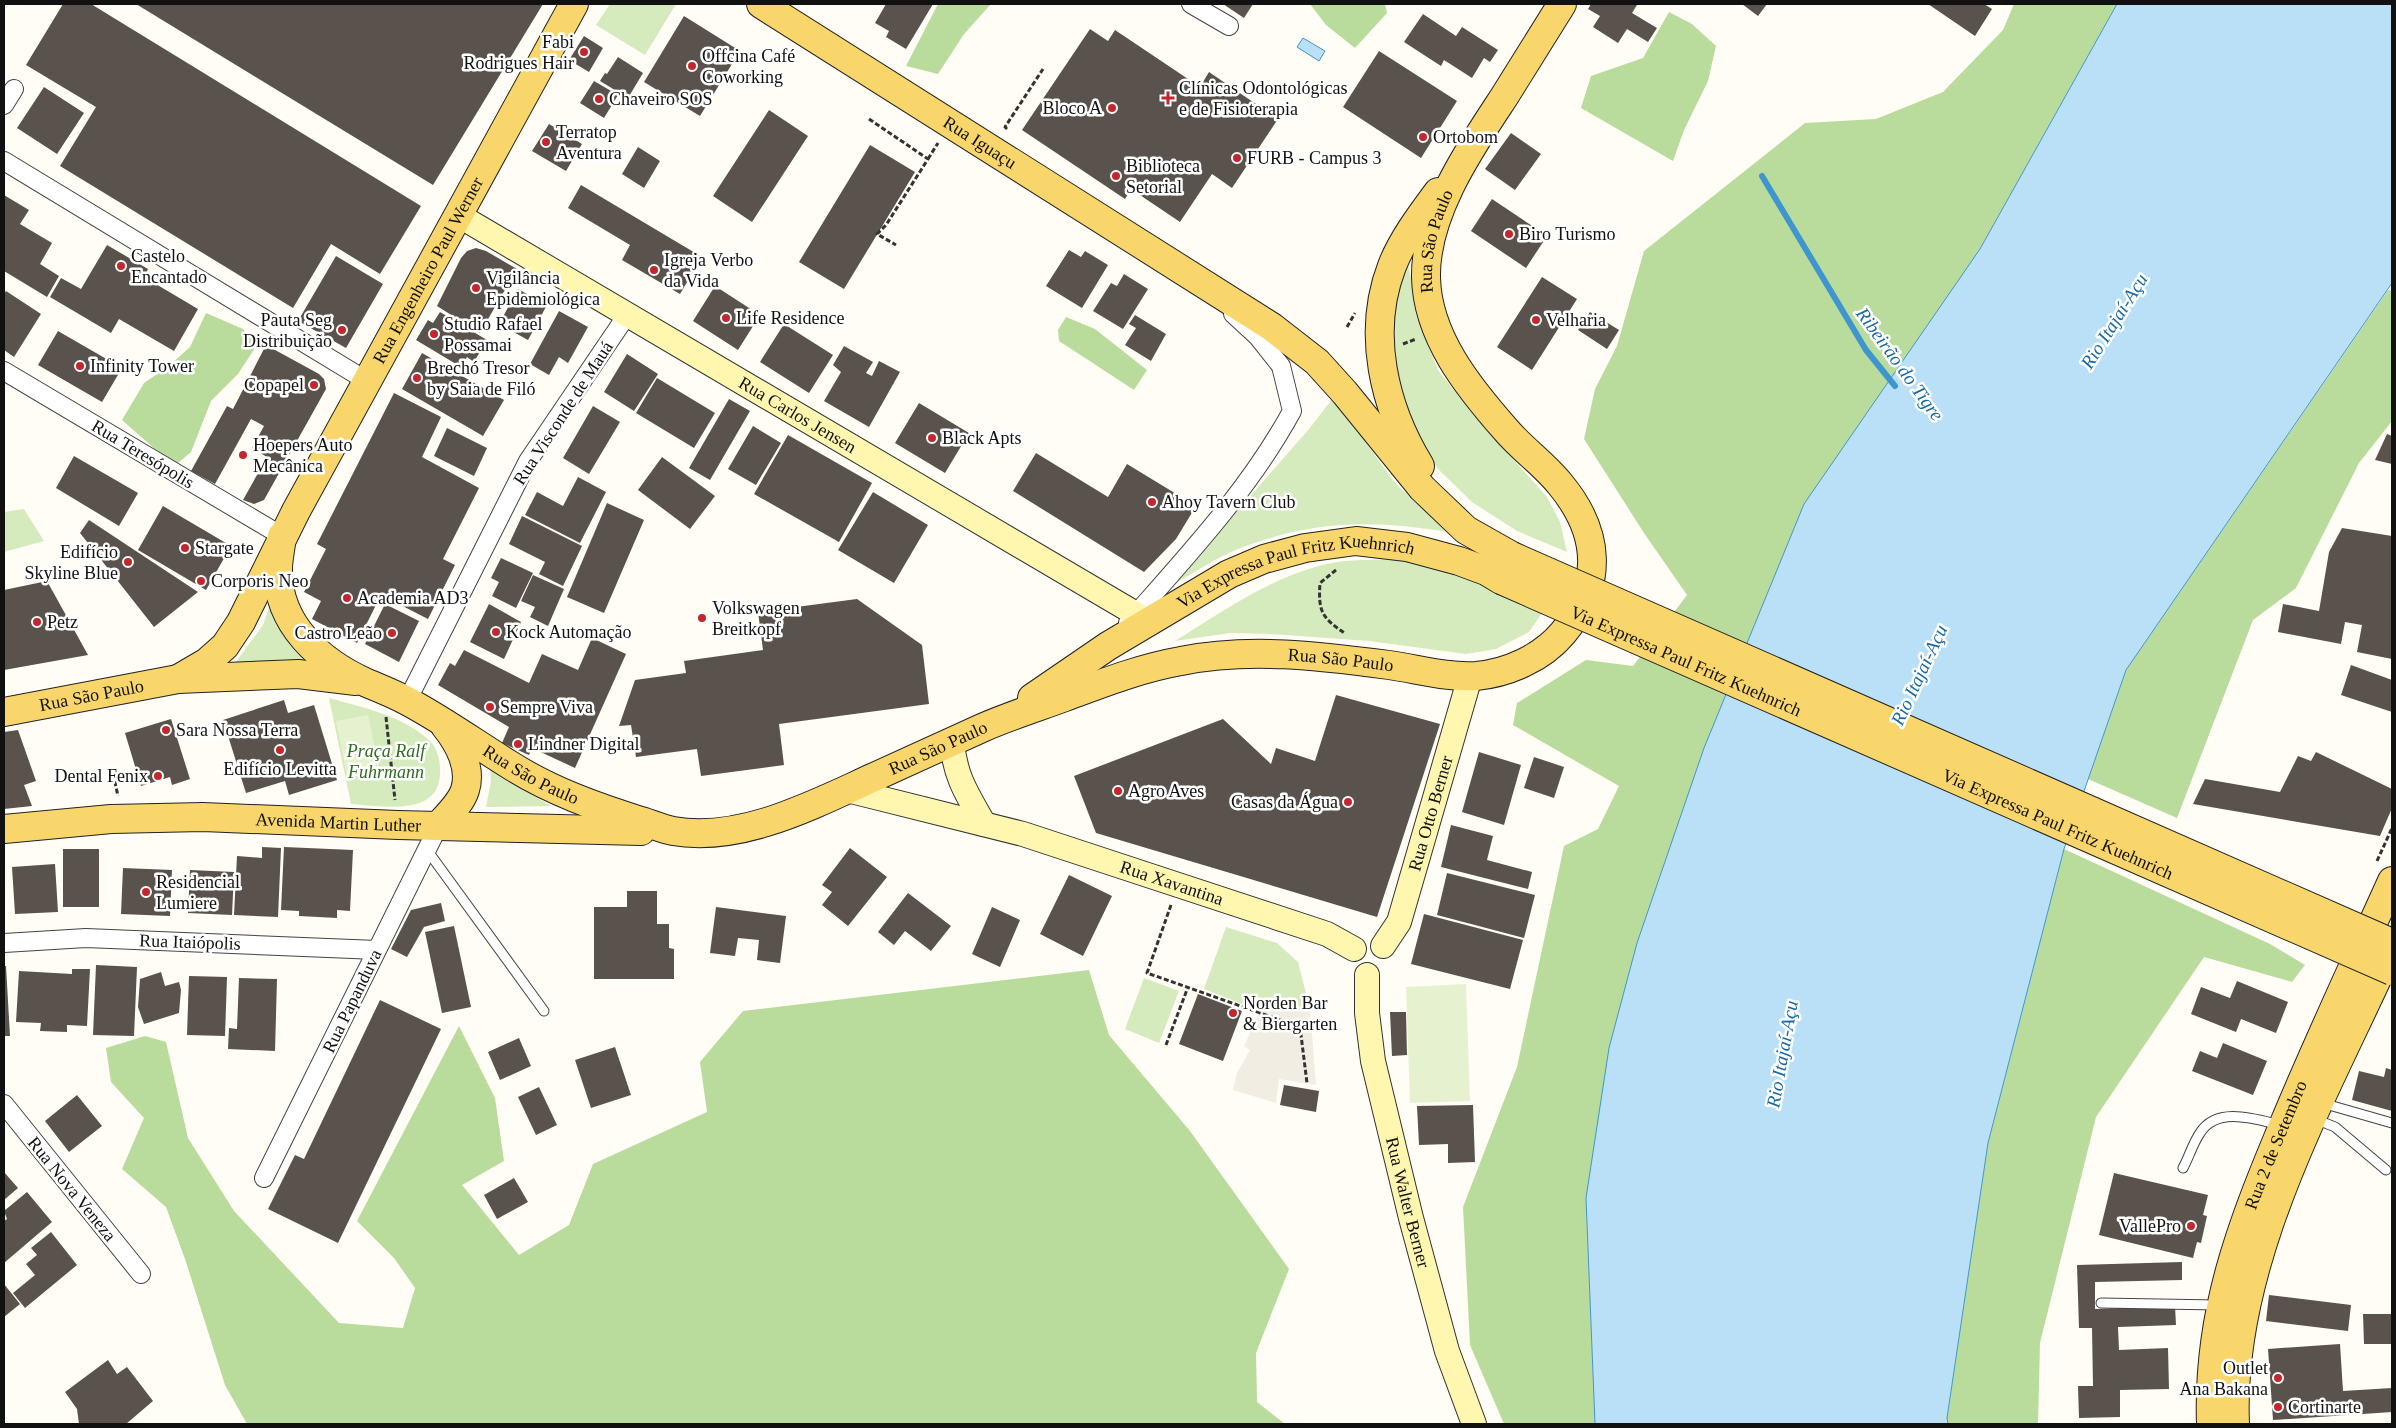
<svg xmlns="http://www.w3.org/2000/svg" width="2396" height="1428" font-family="'Times New Roman',serif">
<rect width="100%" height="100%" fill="#fffdf5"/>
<path fill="#d5ebbd" d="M610,4H676L645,55L596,25Z
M1408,264L1421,327L1438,370L1470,411L1547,497L1560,522L1567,552L1517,531L1472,502L1437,468L1403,406L1391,366L1395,291Z
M1333,398L1396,484L1448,532C1375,520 1316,520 1246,546C1220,555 1196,572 1172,585L1309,429Z
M24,509L44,541L4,552V512Z
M1403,559L1462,573L1544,610L1529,632L1496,649L1466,654L1369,641L1271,634L1230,633L1175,641C1225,610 1278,572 1337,562C1358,559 1381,560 1403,559Z
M270,604L320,668L235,663L263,625Z
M329,698C364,708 400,715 428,739C437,747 440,759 440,770C442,818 382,806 351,804Z
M490,770L551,806L486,807L491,781Z
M1226,927L1277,943L1298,962L1310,1009L1267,998L1260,1011L1204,989Z
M1144,978L1179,991L1159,1043L1125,1029Z"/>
<path fill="#b9dc9c" d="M938,4H991L964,34L938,74L906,66Z
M1310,4H1385L1387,13L1355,48L1326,25Z
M2014,4H2117L1980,249L1586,1198L1595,1424H1504L1470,1345L1463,1207L1517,1067L1564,846L1598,829L1619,786L1513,725L1517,703L1586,660L1633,666L1687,595L1644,533L1584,439L1595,389L1617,346L1644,251L1805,123L1876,119L1943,92L2003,30Z
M1669,12L1692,24L1716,46L1708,81L1684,130L1673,161L1581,108L1591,76L1643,58Z
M2388,290L2392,291V421L2359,463L2296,588L2253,620L2177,818L2088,779L2126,670Z
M206,313L243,329L257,345L238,374L211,401L191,452L178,463L156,450L122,420L144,383L170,365L190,347Z
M1066,317L1095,329L1147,370L1134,390L1059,341L1058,330Z
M2064,849L2270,944L2305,965L2292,982L2204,957L2096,1117L2040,1343L2038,1424H1948L1947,1418L1988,1143Z
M1089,970L1109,1035L1190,1131L1289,1269L1256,1353L1257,1402L1285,1424H247L225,1385L185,1259L166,1207L122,1169L144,1118L111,1082L106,1048L145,1036L166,1042L188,1138L234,1211L339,1323L403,1328L415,1288L394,1258L357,1221L459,1026L495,1098L504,1161L462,1185L519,1255L569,1225L593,1164L707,1112L700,1062L743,1011Z"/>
<path fill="#e6f2cf" d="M368,715L380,771L347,777L336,721Z
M1466,984L1470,1101L1410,1103L1406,987Z"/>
<path fill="#f1ede2" d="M1266,998L1310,1009L1316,1085L1279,1079L1276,1103L1233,1090L1237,1073L1250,1050L1244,1046Z"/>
<path fill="#b9e0f7" stroke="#3f96cf" d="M2117,4H2392V283L2126,670L2064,849L1988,1143L1947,1418L1948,1424H1595L1586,1198L1609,1048L1637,943L1704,748L1804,504L1980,249Z
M1303,38L1325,51L1319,61L1297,47Z"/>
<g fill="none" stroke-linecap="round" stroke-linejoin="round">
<path stroke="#3f96cf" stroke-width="6" d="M1762,176L1866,350L1895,386"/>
</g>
<path fill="#5a524d" d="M63,4H91L421,206L380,274L331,244L293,308L60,166L96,107L26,65Z
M136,4H543L433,185Z
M886,4H933L906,49L886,37L889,31L875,23Z
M1223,4H1253L1244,18Z
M1591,4H1634L1637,5L1632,13L1657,28L1648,42L1627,29L1618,43L1593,27L1600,16L1588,9Z
M1742,4H1767L1758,16Z
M1928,4H1984L1992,9L1975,36Z
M1423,14L1456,36L1462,27L1498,50L1490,62L1484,58L1472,78L1444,60L1441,66L1404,42Z
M684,16L740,51L700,116L644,82Z
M1090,29L1108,41L1115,30L1200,87L1209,72L1278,119L1232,188L1212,174L1180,222L1131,189L1125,199L1022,130Z
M584,36L603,48L589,72L569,60Z
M1379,51L1457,101L1421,158L1343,107Z
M618,57L643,73L628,98L600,81L605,73L607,74Z
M594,81L618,95L604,118L580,103Z
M44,87L84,113L57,154L17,128Z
M769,110L808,136L752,222L713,196Z
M549,124L582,144L566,171L532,151Z
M1511,133L1541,154L1515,190L1485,169Z
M870,145L915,172L844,289L799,262Z
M638,147L660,161L644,188L622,174Z
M581,185L702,257L680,294L622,260L630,245L568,208Z
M4,195L29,210L20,224L52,243L40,264L59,276L47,297L4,271Z
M1492,199L1547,236L1526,268L1471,231Z
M107,245L148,269L144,277L198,309L174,351L119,319L111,333L50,297L61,278L81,289Z
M476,248L486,251L517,269L480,333L437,306L461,258L467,251Z
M1069,250L1081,257L1085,251L1108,265L1082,308L1046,286Z
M336,256L383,284L346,348L298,321Z
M1124,274L1148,289L1123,329L1093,311L1111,283L1117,286Z
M1542,277L1577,299L1532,370L1497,347Z
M715,286L760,315L738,350L693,321Z
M518,289L547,305L528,340L499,324Z
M6,291L41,314L14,357L4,350V294Z
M559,311L588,327L568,363L559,357L549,375L530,364Z
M440,312L487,340L474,362L467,357L461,367L416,340L428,320L433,323Z
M1590,312L1619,330L1607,349L1578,330Z
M1135,315L1166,334L1151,361L1125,345L1136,328L1129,324Z
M784,324L833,355L809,393L760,362Z
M58,331L122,368L102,402L38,365Z
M266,345L319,374L324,379L326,389L264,500L254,504L243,500L267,457L252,448L264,426L251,419L215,484L191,471L227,406L233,409Z
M844,346L873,362L866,373L872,376L879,361L900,372L869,427L824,401L841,372L833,365Z
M422,353L504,400L483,436L402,389Z
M627,354L658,374L634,411L604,392Z
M657,378L715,413L694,448L636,413Z
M394,393L441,417L422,457L479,488L443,559L455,565L428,619L381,595L357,643L312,619L321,601L304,592L326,549L317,544Z
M729,399L750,411L710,480L689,468Z
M919,403L969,433L945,473L895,443Z
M593,406L620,422L589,474L563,458Z
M753,426L781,443L756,485L728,469Z
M447,428L487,448L474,476L434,456Z
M2387,434L2392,436V464L2375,460Z
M788,435L872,483L839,542L754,494Z
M1036,453L1108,497L1127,464L1196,506L1176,539L1144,572L1013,491Z
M74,456L138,493L119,526L56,488Z
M662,457L715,496L690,529L638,490Z
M578,477L606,492L580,543L525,515L537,492L563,506Z
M873,492L928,525L894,583L838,550Z
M607,503L644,520L604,613L567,597Z
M163,506L231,546L206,590L138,550Z
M522,516L582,546L563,586L539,574L545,562L509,544Z
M89,520L198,592L154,627L80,533Z
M2342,528L2392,536V659L2357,652L2362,625L2345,622L2341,644L2278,632L2283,604L2319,611L2329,552Z
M501,558L533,573L516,608L492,596L499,582L491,578Z
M533,575L564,589L548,626L530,617L535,607L521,601Z
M47,581L88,655L4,670V590Z
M857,599L922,645L929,704L779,724L784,765L701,776L697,749L636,757L631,725L619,726L635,680L686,673L684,661L763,650L758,612Z
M385,604L419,621L399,662L365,644Z
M489,604L521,622L504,659L470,642Z
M592,638L626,654L575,768L532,748L529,755L502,743L509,727L438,685L450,663L455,666L464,650L529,683L542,654L578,670Z
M2351,665L2392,680V712L2341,695Z
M1336,695L1440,724L1377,917L1096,833L1074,776L1223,719L1271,764L1276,748L1315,761Z
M284,700L288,713L314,705L337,780L289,795L285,781L246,793L223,720Z
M171,719L190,779L172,785L170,777L141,786L125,733Z
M18,730L36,781L24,785L32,806L4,809V732Z
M1479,752L1521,765L1504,825L1462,812Z
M2316,752L2392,789V808L2380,836L2193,804L2205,779L2280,792L2298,756L2311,761Z
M1534,757L1564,767L1554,798L1524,788Z
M1451,825L1493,836L1487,860L1532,872L1528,889L1441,867Z
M262,847L281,848L278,917L234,915L237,856L262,858Z
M284,847L353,850L350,911L337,910V918L299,916V911L281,910Z
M850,848L887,877L848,926L822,905L832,892L822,885Z
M63,849H99V907H63Z
M55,864L58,912L15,914L12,867Z
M123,868L172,870L170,916L121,914Z
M190,870L234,872L232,915L188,913Z
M1447,873L1535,895L1524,938L1437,915Z
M1069,875L1112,896L1083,956L1040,934Z
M627,891H657V924H669V948L674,949V979H594V907H627Z
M908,893L951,926L931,951L905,931L894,945L878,932Z
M441,903L445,921L424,927L407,957L391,949L411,910Z
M716,907L786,916L780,963L757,960L759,940L738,938L735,956L710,953Z
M992,907L1020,920L1000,967L972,954Z
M1424,914L1523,940L1510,989L1411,964Z
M454,926L471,1007L442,1013L425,932Z
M96,965L137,967L134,1036L93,1035Z
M4,966H6L10,1036H4Z
M72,969H90L87,1026L67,1025V1032L40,1031L41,1023L16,1022L19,971L72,974Z
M161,972L165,986L179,982L181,990L179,1013L144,1024L138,1007L140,979Z
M189,976L227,977L225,1036L187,1035Z
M239,978L277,979L275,1051L228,1049L229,1028L237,1029Z
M2237,981L2288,1002L2276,1033L2241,1019L2236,1032L2191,1014L2201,987L2230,998Z
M1198,994L1242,1011L1223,1061L1179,1044Z
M380,1000L441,1029L338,1243L268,1209L295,1155L304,1159Z
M1390,1012H1406L1407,1055L1392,1056Z
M519,1038L531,1066L500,1080L488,1052Z
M2223,1043L2267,1061L2253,1095L2192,1071L2200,1051L2217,1058Z
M615,1047L631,1095L591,1108L575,1060Z
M2386,1068L2392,1070V1111L2352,1100L2359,1071L2384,1077Z
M1284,1085L1319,1091L1316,1112L1280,1105Z
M539,1087L557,1125L536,1135L518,1097Z
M77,1095L102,1126L69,1152L45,1121Z
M1473,1105L1475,1162L1448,1163V1144L1419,1145L1417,1106Z
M4,1172L18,1188L4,1200Z
M2114,1173L2208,1195L2203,1215L2207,1216L2201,1243L2197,1242L2193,1258L2099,1235Z
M514,1178L528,1202L497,1219L484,1195Z
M27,1192L52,1222L4,1263V1221L7,1219L4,1211Z
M51,1232L77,1265L25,1308L13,1293L35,1275L26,1264L37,1255L31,1248Z
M2182,1262V1280L2095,1282V1309L2175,1306L2176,1325L2118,1327L2119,1350L2168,1348L2169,1389L2120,1390V1417L2079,1418L2078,1386H2093L2092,1328H2079L2077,1265Z
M4,1284L20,1304L4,1317Z
M2269,1295L2351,1305L2348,1331L2266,1321Z
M2363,1314H2392V1344H2364Z
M2340,1344L2343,1391L2392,1388V1412L2273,1420L2268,1349Z
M108,1360L117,1374L127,1367L153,1401L126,1424H79L77,1409L65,1392Z"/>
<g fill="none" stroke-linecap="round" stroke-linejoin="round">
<defs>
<path id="lane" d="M427,850L544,1011
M2322,1103L2392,1123
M2315,1119L2335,1127L2386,1170
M2183,1168C2189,1157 2193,1143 2200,1133C2217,1106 2255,1119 2280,1125
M2101,1303L2218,1305"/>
<path id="street" d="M1191,4L1229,26
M4,105L14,89
M4,161L367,381
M4,371L282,536
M1128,623C1187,556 1249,490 1292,411L1281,366L1258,337L1233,314
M407,701L528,461L627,315
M4,943L86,938L377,950
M4,1104L141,1274
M264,1178L439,825"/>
<g id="secondary">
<path id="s1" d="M458,215L1136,614"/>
<path d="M952,742C955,777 967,794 984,824"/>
<path id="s2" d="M847,790L1023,834L1327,934L1354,949"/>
<path id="s3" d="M1383,946L1399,922L1470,677"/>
<path id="s4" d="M1367,975V1013L1373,1061L1411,1218L1447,1351L1474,1424"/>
</g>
<g id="primary">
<path id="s5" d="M761,4L1272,327L1317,362L1345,393L1422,488L1466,530L1512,556"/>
<path d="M1420,466C1384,407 1366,333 1392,266C1402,240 1421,215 1438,192"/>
<path id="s6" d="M282,536C281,547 278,558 278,569C277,624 320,662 367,683C381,689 394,694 407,701C443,720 476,744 510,765C551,791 596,807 641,821C652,824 662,829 673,831C740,843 813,805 872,778C909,761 946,744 982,728C1009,716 1038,707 1065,697C1103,683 1141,668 1181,661C1249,647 1320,656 1389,665C1417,669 1448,678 1476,676C1508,673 1542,658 1563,633C1604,584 1600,532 1560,484C1544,464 1522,449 1506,430C1468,387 1427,336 1426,277C1425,213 1471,147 1504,97C1523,66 1543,35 1562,4"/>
<path id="s7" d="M178,679L207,662L225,646L241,622L296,511L574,4"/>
<path id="s8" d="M1032,698L1108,646L1229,574L1264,559L1305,548L1356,541L1407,547L1459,561L1486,571L1501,580"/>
<path id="s9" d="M4,712L178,679L298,674L356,681"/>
<path d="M439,825C448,815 461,803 465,790C472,768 459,743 445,726"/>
<path id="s10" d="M4,829L111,819L203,817L398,825L641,831"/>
<path id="s11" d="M2211,1424C2207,1314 2241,1226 2283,1126C2317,1044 2355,963 2392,881"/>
<path d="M2235,1424C2228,1258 2326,1094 2392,946"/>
</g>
</defs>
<use href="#lane" stroke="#444" stroke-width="11"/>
<use href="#street" stroke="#444" stroke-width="20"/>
<use href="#secondary" stroke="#333" stroke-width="26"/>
<use href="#primary" stroke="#222" stroke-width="30"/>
<path stroke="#333" stroke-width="3" stroke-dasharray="5 2.5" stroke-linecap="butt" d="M869,119L928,159L886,225L877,234L896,245
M1007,129L1005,127L1043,69
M928,159L938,143
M1347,327L1355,313
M1403,344L1416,339
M1336,570L1320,583C1318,612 1322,618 1346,634
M386,717L395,800
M113,774L118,796
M2377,861L2392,828
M1171,905L1147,973L1300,1027L1307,1083
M1166,1045L1188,987"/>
<use href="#lane" stroke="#fff" stroke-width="9"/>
<use href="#street" stroke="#fff" stroke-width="18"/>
<use href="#secondary" stroke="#fff6b0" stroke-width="24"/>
<use href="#primary" stroke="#f9d66b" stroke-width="28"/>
<defs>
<g id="primary-bridge">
<path d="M1512,556L2392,943"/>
<path id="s12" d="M1501,580L2392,971"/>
</g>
</defs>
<use href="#primary-bridge" stroke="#222" stroke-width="30" stroke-linecap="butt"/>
<use href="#primary-bridge" stroke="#f9d66b" stroke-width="28"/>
</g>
<g fill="#c4262e" stroke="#fff" stroke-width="2">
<circle cx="584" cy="52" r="5"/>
<circle cx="692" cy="66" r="5"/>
<path d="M1165.5 90.5h5v5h5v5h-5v5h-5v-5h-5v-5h5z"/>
<circle cx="599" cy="99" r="5"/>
<circle cx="1112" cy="108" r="5"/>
<circle cx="1423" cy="137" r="5"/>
<circle cx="546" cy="142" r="5"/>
<circle cx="1237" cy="158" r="5"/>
<circle cx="1116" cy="176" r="5"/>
<circle cx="1509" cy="234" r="5"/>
<circle cx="121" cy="266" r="5"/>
<circle cx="654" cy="270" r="5"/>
<circle cx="476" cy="288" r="5"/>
<circle cx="726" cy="318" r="5"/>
<circle cx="1536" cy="320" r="5"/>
<circle cx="342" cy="330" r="5"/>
<circle cx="434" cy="334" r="5"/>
<circle cx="80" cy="366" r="5"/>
<circle cx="417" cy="378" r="5"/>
<circle cx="314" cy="385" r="5"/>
<circle cx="932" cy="438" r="5"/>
<circle cx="243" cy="455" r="5"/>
<circle cx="1152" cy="502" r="5"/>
<circle cx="185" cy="548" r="5"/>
<circle cx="128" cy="562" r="5"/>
<circle cx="201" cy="581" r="5"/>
<circle cx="347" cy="598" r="5"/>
<circle cx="702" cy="618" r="5"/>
<circle cx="37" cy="622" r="5"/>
<circle cx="496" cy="632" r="5"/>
<circle cx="392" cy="633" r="5"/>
<circle cx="490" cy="707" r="5"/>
<circle cx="166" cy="730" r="5"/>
<circle cx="518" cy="744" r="5"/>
<circle cx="280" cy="750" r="5"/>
<circle cx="158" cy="776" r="5"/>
<circle cx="1118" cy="791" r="5"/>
<circle cx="1348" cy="802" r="5"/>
<circle cx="146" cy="892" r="5"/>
<circle cx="1233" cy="1013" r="5"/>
<circle cx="2191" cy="1226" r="5"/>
<circle cx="2278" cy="1378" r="5"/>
<circle cx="2278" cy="1407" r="5"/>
</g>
<g text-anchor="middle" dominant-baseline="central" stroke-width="5" stroke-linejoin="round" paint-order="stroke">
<g font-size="18" fill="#111" stroke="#fff" text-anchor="start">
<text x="574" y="42" text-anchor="end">Fabi<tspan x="574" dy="21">Rodrigues Hair</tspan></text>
<text x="702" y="56">Offcina Café<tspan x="702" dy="21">Coworking</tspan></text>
<text x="1179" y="88">Clínicas Odontológicas<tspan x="1179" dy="21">e de Fisioterapia</tspan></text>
<text x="609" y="99">Chaveiro SOS</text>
<text x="1102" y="108" text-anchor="end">Bloco A</text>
<text x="556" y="132">Terratop<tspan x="556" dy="21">Aventura</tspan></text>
<text x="1433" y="137">Ortobom</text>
<text x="1247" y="158">FURB - Campus 3</text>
<text x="1126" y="166">Biblioteca<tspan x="1126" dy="21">Setorial</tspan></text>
<text x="1519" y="234">Biro Turismo</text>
<text x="131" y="256">Castelo<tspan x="131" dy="21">Encantado</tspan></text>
<text x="664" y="260">Igreja Verbo<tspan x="664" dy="21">da Vida</tspan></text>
<text x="486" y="278">Vigilância<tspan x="486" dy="21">Epidemiológica</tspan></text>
<text x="736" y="318">Life Residence</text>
<text x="332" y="320" text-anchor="end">Pauta Seg<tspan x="332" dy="21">Distribuição</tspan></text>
<text x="1546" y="320">Velharia</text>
<text x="444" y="324">Studio Rafael<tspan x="444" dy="21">Possamai</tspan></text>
<text x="90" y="366">Infinity Tower</text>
<text x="427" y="368">Brechó Tresor<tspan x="427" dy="21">by Saia de Filó</tspan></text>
<text x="304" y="385" text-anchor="end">Copapel</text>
<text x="942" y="438">Black Apts</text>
<text x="253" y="445">Hoepers Auto<tspan x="253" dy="21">Mecânica</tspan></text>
<text x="1162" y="502">Ahoy Tavern Club</text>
<text x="195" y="548">Stargate</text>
<text x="118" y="552" text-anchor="end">Edifício<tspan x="118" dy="21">Skyline Blue</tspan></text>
<text x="211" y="581">Corporis Neo</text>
<text x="357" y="598">Academia AD3</text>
<text x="712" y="608">Volkswagen<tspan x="712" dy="21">Breitkopf</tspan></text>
<text x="47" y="622">Petz</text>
<text x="506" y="632">Kock Automação</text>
<text x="382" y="633" text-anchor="end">Castro Leão</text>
<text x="500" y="707">Sempre Viva</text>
<text x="176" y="730">Sara Nossa Terra</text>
<text x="528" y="744">Lindner Digital</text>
<text x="280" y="769" text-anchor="middle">Edifício Levitta</text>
<text x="148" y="776" text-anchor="end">Dental Fenix</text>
<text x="1128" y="791">Agro Aves</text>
<text x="1338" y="802" text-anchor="end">Casas da Água</text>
<text x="156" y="882">Residencial<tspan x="156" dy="21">Lumiere</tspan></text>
<text x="1243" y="1003">Norden Bar<tspan x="1243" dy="21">&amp; Biergarten</tspan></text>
<text x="2181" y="1226" text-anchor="end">VallePro</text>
<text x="2268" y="1368" text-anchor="end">Outlet<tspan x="2268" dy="21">Ana Bakana</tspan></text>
<text x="2288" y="1407">Cortinarte</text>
</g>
<g font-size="18" fill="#111" stroke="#fff">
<text stroke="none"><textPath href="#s5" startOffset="259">Rua Iguaçu</textPath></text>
<text stroke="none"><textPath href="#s6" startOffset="1919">Rua São Paulo</textPath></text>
<text stroke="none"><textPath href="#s7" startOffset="485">Rua Engenheiro Paul Werner</textPath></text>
<text transform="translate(563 413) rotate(-57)">Rua Visconde de Mauá</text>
<text stroke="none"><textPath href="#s1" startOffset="394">Rua Carlos Jensen</textPath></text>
<text transform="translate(143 454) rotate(31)">Rua Teresópolis</text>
<text stroke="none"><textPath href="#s8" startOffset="299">Via Expressa Paul Fritz Kuehnrich</textPath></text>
<text stroke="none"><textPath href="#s6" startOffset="1229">Rua São Paulo</textPath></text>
<text stroke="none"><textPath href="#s12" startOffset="202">Via Expressa Paul Fritz Kuehnrich</textPath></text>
<text stroke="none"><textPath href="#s9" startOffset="89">Rua São Paulo</textPath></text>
<text stroke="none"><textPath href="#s6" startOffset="810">Rua São Paulo</textPath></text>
<text stroke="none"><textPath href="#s6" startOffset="375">Rua São Paulo</textPath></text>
<text stroke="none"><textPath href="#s3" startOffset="142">Rua Otto Berner</textPath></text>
<text stroke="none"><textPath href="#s10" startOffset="335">Avenida Martin Luther</textPath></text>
<text stroke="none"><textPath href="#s12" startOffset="608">Via Expressa Paul Fritz Kuehnrich</textPath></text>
<text stroke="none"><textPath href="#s2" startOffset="338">Rua Xavantina</textPath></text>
<text transform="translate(190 942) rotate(2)">Rua Itaiópolis</text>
<text transform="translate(352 1001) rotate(-64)">Rua Papanduva</text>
<text stroke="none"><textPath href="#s11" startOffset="289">Rua 2 de Setembro</textPath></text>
<text transform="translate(72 1189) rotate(51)">Rua Nova Veneza</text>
<text stroke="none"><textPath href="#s4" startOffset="232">Rua Walter Berner</textPath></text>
</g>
<g font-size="18" font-style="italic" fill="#2f6b1f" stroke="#fff">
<text x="386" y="751">Praça Ralf<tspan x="386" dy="21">Fuhrmann</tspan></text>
</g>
<g font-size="19" font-style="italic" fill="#1768a6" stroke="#fff">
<text transform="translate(2114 321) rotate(-58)">Rio Itajaí-Açu</text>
<text transform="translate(1900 364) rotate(54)">Ribeirão do Tigre</text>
<text transform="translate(1919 675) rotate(-65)">Rio Itajaí-Açu</text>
<text transform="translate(1782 1054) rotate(-80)">Rio Itajaí-Açu</text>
</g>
</g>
<rect width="2396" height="1428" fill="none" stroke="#111111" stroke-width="10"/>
</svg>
